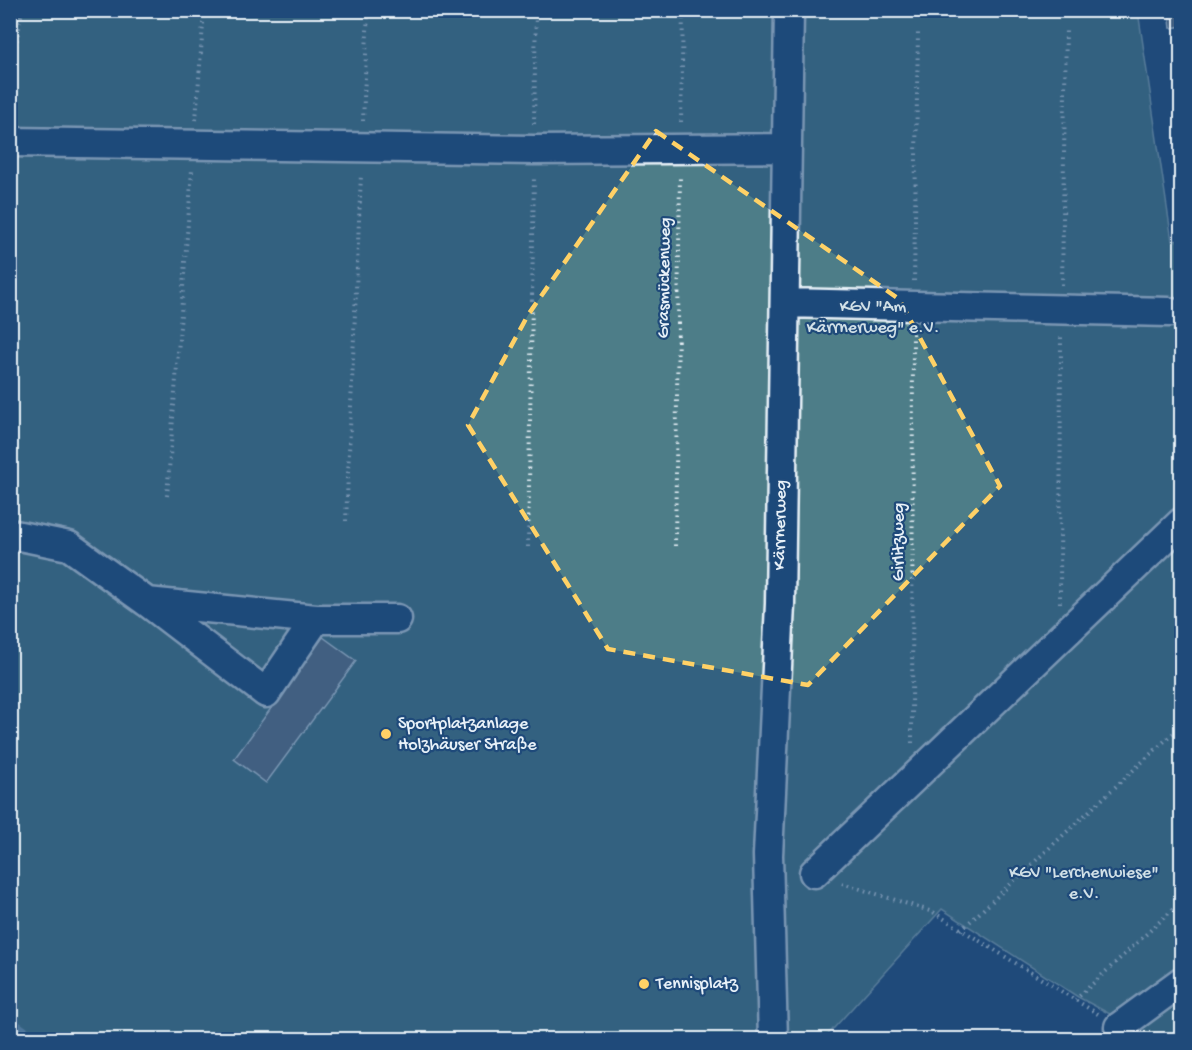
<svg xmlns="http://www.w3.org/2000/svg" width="1192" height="1050" font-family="'Gochi Hand',sans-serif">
<rect width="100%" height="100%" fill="#1f4a7a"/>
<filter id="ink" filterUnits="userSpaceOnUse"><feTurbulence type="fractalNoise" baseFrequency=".0167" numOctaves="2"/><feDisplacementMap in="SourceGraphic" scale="12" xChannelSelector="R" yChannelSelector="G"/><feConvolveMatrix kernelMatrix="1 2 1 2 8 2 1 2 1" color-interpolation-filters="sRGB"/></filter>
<g filter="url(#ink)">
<path fill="#4e7d88" stroke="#9bb7c0" stroke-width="1.5" d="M10,11H1138L1172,241L1182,240L1181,1039H1157L1078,997L942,909L824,1039H781L777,850L785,612L764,614L757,855L760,1039H11Z"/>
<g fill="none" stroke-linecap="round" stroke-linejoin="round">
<path stroke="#86abc4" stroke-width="8" d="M10,1020L38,1040"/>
</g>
<path fill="#6a7889" stroke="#e8f1f8" stroke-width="1.5" d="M1169,10H1182V26L1171,28Z
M323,637L356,661L266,783L234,759Z"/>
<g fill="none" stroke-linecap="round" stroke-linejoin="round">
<defs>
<path id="minor" d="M10,142L534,150L787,148
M785,303L1169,312
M10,534L69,546L147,602L266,693L316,619
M147,602L316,619H397
M814,873L1182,522
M1119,1027L1182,981
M773,1040L768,855L780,604L789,10"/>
</defs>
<use href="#minor" stroke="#e8f1f8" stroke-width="33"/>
<path stroke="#e8f1f8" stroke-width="4" stroke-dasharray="1.5 4.5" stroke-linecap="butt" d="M10,82L22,10
M196,120L204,10
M363,121L368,10
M681,122L683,10
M534,124L536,10
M914,281L918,33
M1062,285L1066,27
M167,496L192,170
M346,521L361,174
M675,546L680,175
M528,547L534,176
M1060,603L1061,334
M912,743L913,331
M842,883L933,912L1098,1014
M961,930L1182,725
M1075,1000L1182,901"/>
<use href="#minor" stroke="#1f4a7a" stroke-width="28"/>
</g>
</g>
<path d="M0 0H1192V1050H0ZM656,131L899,299L1000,486L808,685L608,649L468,425L528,315Z" fill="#1f4a7a" fill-opacity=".55" fill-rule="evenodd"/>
<path fill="none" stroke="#ffd166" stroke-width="4.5" stroke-dasharray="12 8" stroke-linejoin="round" d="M656,131L899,299L1000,486L808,685L608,649L468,425L528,315Z"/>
<g fill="#ffd166" stroke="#1f4a7a" stroke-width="2">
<circle cx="386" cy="734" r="6"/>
<circle cx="644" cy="984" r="6"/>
</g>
<g text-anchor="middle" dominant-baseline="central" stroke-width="4.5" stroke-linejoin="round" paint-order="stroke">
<g font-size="18" fill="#e8f1f8" stroke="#1f4a7a">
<text transform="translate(665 278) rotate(-89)">Grasmückenweg</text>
<text transform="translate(781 525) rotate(-89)">Kärrnerweg</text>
<text transform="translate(899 542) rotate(-90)">Girlitzweg</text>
</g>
<g font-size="18" fill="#d1e0e7" stroke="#1f4a7a">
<text x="873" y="307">KGV "Am<tspan x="873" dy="21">Kärrnerweg" e.V.</tspan></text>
<text x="1084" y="873">KGV "Lerchenwiese"<tspan x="1084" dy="21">e.V.</tspan></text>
</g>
<g font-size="18" fill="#e8f1f8" stroke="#1f4a7a" text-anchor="start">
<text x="398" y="724">Sportplatzanlage<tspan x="398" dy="21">Holzhäuser Straße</tspan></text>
<text x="656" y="984">Tennisplatz</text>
</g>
</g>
<rect width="1192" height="1050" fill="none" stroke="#1f4a7a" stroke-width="36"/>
<rect x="18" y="18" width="1156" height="1014" fill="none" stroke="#e8f1f8" stroke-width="2" filter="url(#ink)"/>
</svg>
